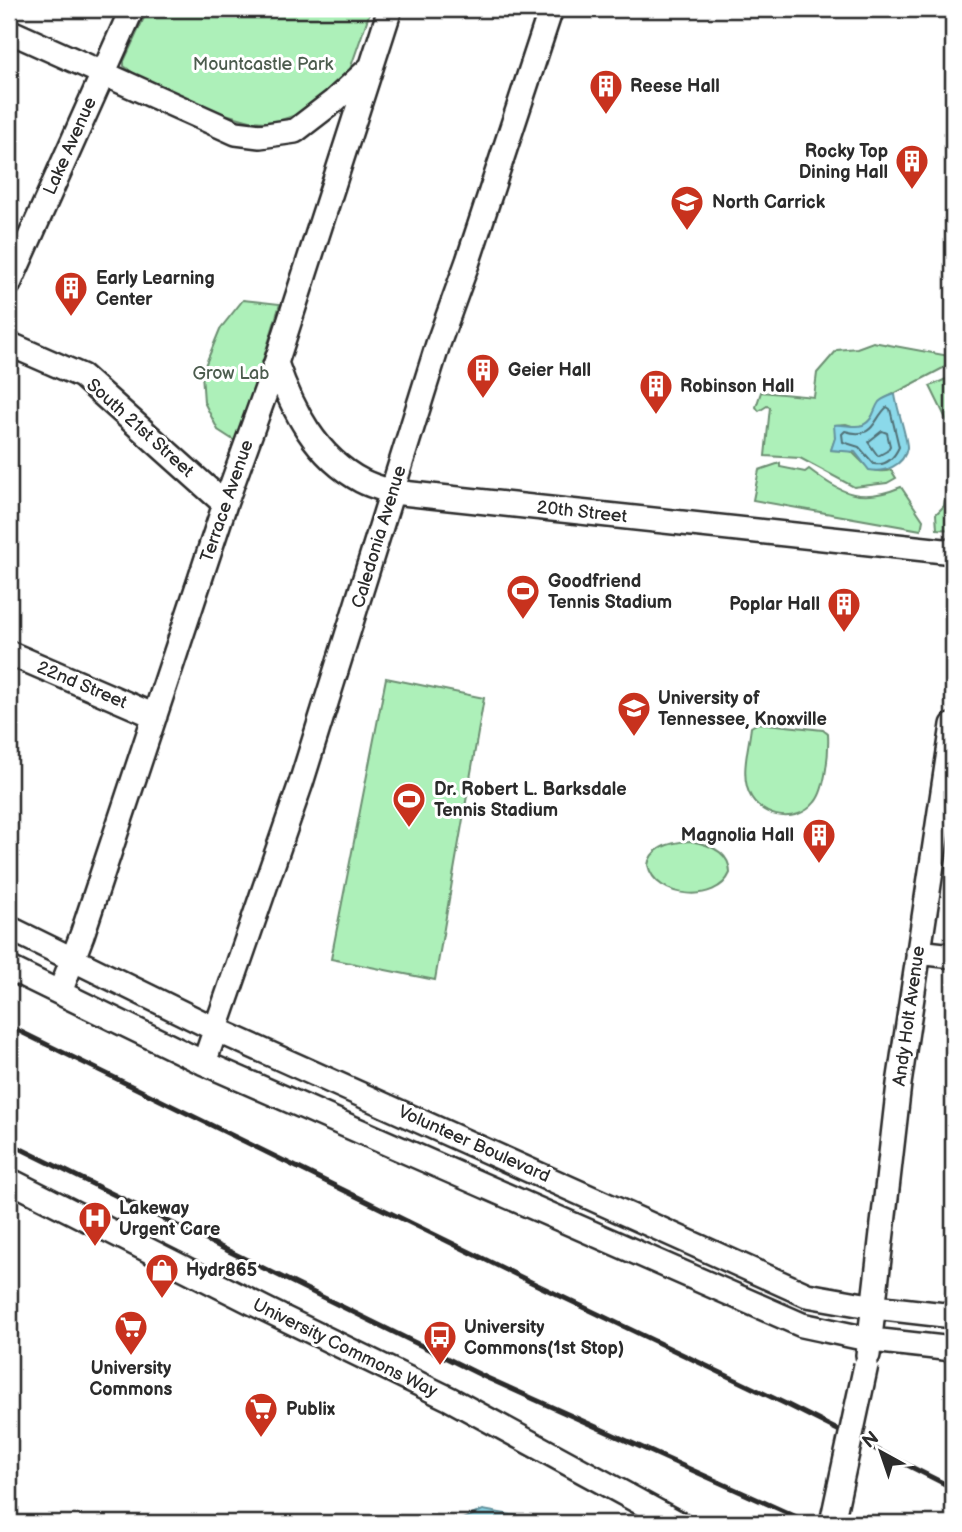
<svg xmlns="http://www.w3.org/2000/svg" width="962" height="1532" font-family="'Balsamiq Sans',sans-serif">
<rect width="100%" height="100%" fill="#fff"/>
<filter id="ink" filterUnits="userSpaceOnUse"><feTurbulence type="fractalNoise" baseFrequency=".0143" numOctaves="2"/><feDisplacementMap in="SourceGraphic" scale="14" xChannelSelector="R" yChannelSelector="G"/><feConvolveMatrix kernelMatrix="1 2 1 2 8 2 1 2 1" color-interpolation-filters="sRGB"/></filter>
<g filter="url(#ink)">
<path fill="#adf0b9" stroke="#6c8e72" stroke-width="2" d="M148,9H371L348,75L302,113L281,120L265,122L250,121L204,108L145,82L124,66V61Z
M243,300L280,304L238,443L218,430L204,402L202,373L220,329Z
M873,342L949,356L947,366L882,400L870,420L864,425L855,427L846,424L835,425V439L831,450L851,451C865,464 870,475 891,470L896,478L887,483L854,487L800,458L765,456L770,407L767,406L759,411L756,407L761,392L814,397L817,373L837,350L857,348Z
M953,376V433L930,386Z
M953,456V530L937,529L936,514L944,506Z
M780,463V467L805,472L809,469C842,494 861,504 901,487L923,520L921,530L753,500L759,470Z
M386,678L484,698L435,980L331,959Z
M758,723L823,730L828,734C829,750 826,789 815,802C795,827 755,817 747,787C742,769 749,746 751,727Z
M690,841C708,844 730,852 730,873C717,904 655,899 648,865C651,846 673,842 690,841Z"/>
<path fill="#8bd9ea" stroke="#65939e" stroke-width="2" d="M895,394C896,406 908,440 907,448C904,466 884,473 869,470L855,452L831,450L835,438L834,425C844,424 855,428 863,425C874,420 873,410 879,402C883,398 889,396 895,394Z
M483,1510L533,1519L538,1523H454Z"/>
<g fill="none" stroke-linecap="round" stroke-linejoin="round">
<path stroke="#517177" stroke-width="2" d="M887,407L890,409L899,447C894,458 886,466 874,464L859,447L843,442L842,434L845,431C875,440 873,419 887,407Z
M882,431L887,433L890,446L887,451L878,456L868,442Z"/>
<defs>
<path id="minor" d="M9,31L236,133L260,136L295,131L334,101L371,67
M9,284L132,9
M9,344L82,376L225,504
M276,363C292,409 316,457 362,481C371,486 383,489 393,492L953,552
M9,653L155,716
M9,928L217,1030L807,1295L875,1307L953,1316
M918,952L953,956
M9,968L204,1063L802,1325L872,1340L953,1349
M60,992L82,935L225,504L276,363L390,9
M204,1063L301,783L438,344L468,261L551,9
M9,1180L267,1310L450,1399L678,1523
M868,1355L899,1084L953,725"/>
</defs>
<use href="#minor" stroke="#2b2b2b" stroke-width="28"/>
<use href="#minor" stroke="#fff" stroke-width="23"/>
<path stroke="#2b2b2b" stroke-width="5" d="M9,1026L529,1281L786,1404L953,1488
M9,1143L485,1377L810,1523"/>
<defs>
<path id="minor-bridge" d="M832,1523L866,1365"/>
</defs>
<use href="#minor-bridge" stroke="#2b2b2b" stroke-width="28" stroke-linecap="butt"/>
<use href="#minor-bridge" stroke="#fff" stroke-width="23"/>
</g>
</g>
<defs>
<symbol id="building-pin" viewBox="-11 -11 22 30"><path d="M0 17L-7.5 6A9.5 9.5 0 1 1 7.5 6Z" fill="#c8321e" stroke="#fff"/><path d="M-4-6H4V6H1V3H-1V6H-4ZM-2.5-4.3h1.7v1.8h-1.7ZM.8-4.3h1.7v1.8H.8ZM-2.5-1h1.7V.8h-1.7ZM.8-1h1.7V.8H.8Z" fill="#fff"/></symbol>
<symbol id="university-pin" viewBox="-11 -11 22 30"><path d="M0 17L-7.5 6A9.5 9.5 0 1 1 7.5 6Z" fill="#c8321e" stroke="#fff"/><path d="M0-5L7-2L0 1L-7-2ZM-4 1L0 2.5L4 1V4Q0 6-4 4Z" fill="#fff"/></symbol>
<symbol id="stadium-pin" viewBox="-11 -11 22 30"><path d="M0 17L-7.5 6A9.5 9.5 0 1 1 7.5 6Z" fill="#c8321e" stroke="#fff"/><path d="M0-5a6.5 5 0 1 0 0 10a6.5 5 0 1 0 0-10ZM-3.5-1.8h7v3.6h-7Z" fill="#fff"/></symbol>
<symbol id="hospital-pin" viewBox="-11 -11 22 30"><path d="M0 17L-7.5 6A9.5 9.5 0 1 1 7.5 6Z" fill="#c8321e" stroke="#fff"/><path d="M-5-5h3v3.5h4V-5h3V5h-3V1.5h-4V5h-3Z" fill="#fff"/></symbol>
<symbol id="shop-pin" viewBox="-11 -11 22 30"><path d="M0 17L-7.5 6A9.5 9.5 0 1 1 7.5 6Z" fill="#c8321e" stroke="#fff"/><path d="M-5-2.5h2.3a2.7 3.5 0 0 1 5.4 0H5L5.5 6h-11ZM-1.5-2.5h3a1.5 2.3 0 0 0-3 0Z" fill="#fff"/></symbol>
<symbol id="supermarket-pin" viewBox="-11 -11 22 30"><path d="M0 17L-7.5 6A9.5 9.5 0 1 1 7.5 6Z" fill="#c8321e" stroke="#fff"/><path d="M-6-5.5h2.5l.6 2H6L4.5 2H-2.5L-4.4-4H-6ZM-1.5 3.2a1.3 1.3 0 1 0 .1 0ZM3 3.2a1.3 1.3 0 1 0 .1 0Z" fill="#fff"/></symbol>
<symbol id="bus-pin" viewBox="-11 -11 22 30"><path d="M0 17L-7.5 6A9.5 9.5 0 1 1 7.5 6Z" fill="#c8321e" stroke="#fff"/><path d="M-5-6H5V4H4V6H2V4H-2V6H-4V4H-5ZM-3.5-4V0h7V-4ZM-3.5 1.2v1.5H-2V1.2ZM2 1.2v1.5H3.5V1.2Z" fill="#fff"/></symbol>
</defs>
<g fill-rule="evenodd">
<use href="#building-pin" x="587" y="67" width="38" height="52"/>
<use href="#building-pin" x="893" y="142" width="38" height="52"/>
<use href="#university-pin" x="668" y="183" width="38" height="52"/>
<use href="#building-pin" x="52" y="269" width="38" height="52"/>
<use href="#building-pin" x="464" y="351" width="38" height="52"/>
<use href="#building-pin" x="637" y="367" width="38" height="52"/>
<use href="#stadium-pin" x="504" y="572" width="38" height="52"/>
<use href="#building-pin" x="825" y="585" width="38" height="52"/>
<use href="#university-pin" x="615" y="689" width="38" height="52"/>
<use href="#stadium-pin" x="390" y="780" width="38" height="52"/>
<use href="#building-pin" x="800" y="816" width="38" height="52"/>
<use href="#hospital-pin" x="76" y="1199" width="38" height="52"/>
<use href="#shop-pin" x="143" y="1251" width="38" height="52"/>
<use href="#supermarket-pin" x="112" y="1308" width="38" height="52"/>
<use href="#bus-pin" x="421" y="1318" width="38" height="52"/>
<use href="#supermarket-pin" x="242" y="1390" width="38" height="52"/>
</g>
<g text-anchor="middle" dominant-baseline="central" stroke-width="6" stroke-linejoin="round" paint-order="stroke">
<g font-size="18" fill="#4c5c4e" stroke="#fff">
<text x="263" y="64">Mountcastle Park</text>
<text x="231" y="373">Grow Lab</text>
</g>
<g font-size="18" font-weight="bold" fill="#2b2b2b" stroke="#fff" text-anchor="start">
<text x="630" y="86">Reese Hall</text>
<text x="888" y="151" text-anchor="end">Rocky Top<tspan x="888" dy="21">Dining Hall</tspan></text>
<text x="712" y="202">North Carrick</text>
<text x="96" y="278">Early Learning<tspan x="96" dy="21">Center</tspan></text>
<text x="508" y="370">Geier Hall</text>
<text x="680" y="386">Robinson Hall</text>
<text x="548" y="581">Goodfriend<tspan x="548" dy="21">Tennis Stadium</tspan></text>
<text x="820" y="604" text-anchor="end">Poplar Hall</text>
<text x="658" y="698">University of<tspan x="658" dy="21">Tennessee, Knoxville</tspan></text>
<text x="434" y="789">Dr. Robert L. Barksdale<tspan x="434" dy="21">Tennis Stadium</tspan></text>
<text x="794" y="835" text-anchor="end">Magnolia Hall</text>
<text x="119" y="1208">Lakeway<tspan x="119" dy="21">Urgent Care</tspan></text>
<text x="186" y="1270">Hydr865</text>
<text x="464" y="1327">University<tspan x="464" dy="21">Commons(1st Stop)</tspan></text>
<text x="131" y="1368" text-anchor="middle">University<tspan x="131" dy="21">Commons</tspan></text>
<text x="286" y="1409">Publix</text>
</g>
<g font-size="18" fill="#2b2b2b" stroke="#fff">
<text transform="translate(70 146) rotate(-66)">Lake Avenue</text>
<text transform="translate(140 428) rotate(42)">South 21st Street</text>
<text transform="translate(227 501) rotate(-71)">Terrace Avenue</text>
<text transform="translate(582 512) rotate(6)">20th Street</text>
<text transform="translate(379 537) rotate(-73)">Caledonia Avenue</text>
<text transform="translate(82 685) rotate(23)">22nd Street</text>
<text transform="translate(909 1016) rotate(-82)">Andy Holt Avenue</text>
<text transform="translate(474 1144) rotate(24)">Volunteer Boulevard</text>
<text transform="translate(345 1348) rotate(26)">University Commons Way</text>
</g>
</g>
<rect width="962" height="1532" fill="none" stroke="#fff" stroke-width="35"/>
<rect x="18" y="18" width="927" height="1497" fill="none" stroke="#2b2b2b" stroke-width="2.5" filter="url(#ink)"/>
<g transform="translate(881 1452) rotate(320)" stroke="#ffffff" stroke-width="5" paint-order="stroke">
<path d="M0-5L12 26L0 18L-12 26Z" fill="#2b2b2b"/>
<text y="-10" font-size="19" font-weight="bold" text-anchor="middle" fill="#2b2b2b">N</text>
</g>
</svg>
